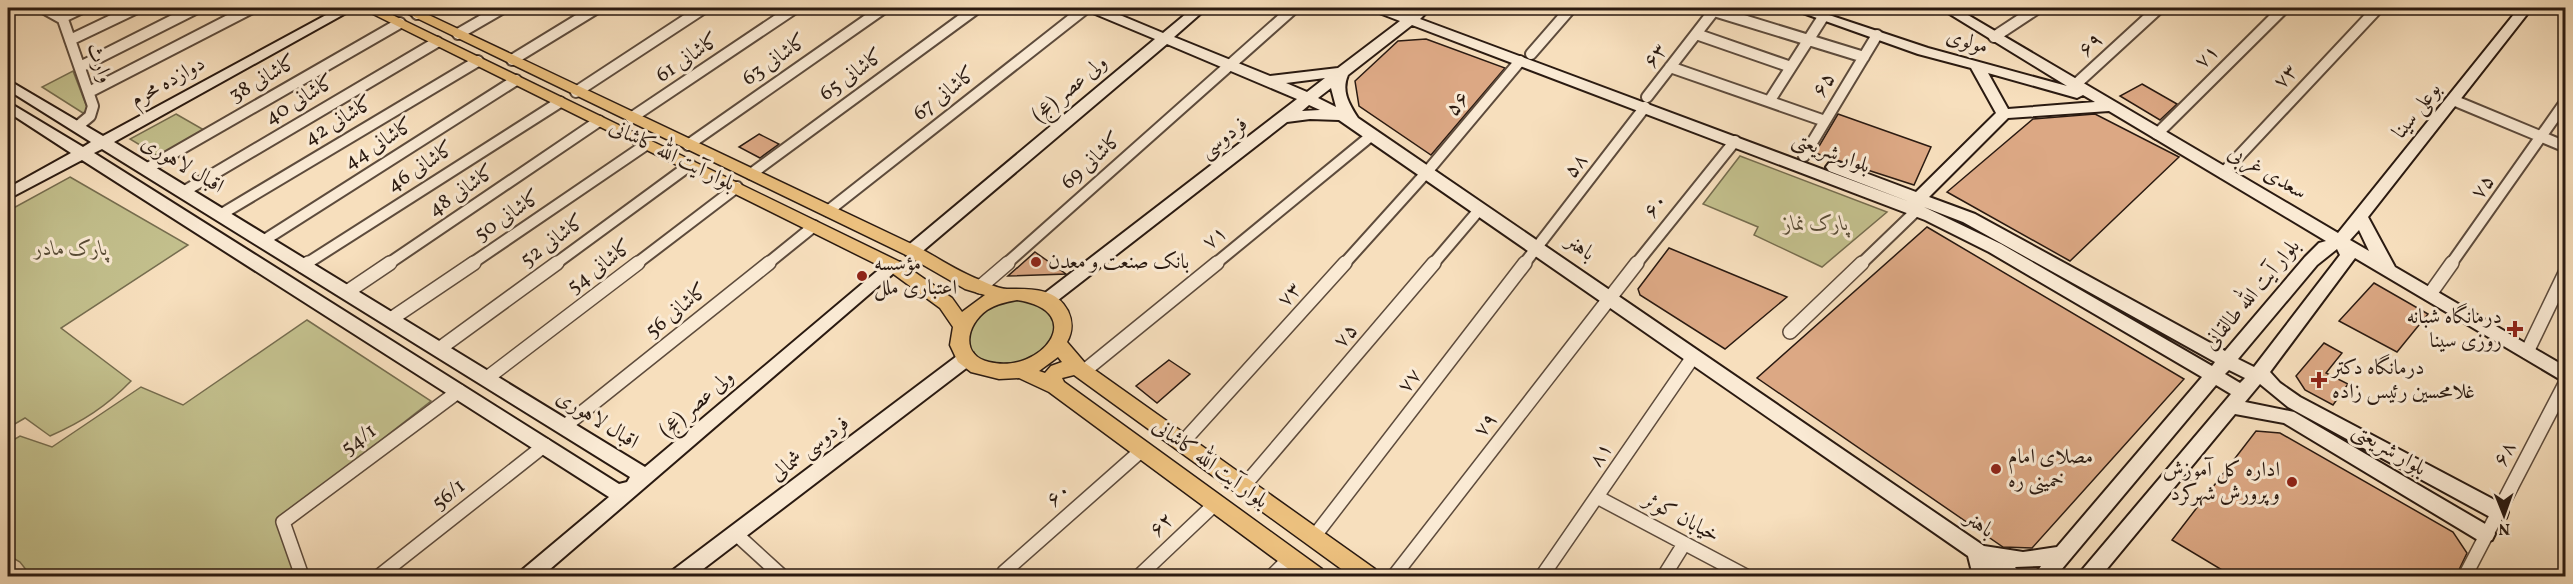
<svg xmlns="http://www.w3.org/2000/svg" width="2573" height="584" font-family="Vollkorn,Amiri,serif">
<rect width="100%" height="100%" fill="#f7dfbd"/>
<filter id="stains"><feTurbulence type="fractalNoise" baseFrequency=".00333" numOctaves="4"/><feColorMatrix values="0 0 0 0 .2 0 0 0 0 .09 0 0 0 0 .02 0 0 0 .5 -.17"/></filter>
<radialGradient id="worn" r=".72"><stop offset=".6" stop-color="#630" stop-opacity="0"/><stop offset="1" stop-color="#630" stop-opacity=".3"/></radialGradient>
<path fill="#c3c08d" stroke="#766d4f" stroke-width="1.5" d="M73,71L88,110L83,113L42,87Z
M176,114L204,130L158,156L130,139Z
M1740,156L1887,212L1822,267L1754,235L1758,227L1703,204Z
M70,177L188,245L61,328L131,381C107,406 82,422 50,436L25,418L8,428V211Z
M1025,299L1053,313L1056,339L1027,363L994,366L976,357L968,346L973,319L997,302Z
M307,320L431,401L278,521L296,576H31L20,562L8,555V443L20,436L52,447L141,387L183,405Z"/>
<path fill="#dca884" stroke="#2a1a11" stroke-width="1.5" d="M1426,39L1505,68L1431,155L1359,106L1355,81L1398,41Z
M2142,84L2177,104L2160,120L2120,96Z
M1838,114L1931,147L1914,185L1815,153Z
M2095,114L2179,157L2070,261L1947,192L2033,119Z
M759,134L779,144L760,158L739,147Z
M1927,227L2184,379L2032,548L2003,547L1757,378Z
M1669,248L1698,260L1787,297L1725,349L1640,295L1638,289Z
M1035,252L1066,274L1008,276Z
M2374,283L2428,314L2397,352L2339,321Z
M2324,343L2342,353L2326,373L2348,384L2333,405L2305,390L2296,376Z
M1169,360L1190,374L1157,403L1136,386Z
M2256,431L2280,433L2453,532L2467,553L2456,576H2232L2172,540Z"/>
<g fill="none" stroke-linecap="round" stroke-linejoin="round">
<defs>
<path id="street-far1" d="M43,8L61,18L82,8
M59,8L93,106L90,116L78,126
M1714,11L1864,57
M417,14L429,8
M458,34L503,8
M1696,34L1791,67
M1994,37L2038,8
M70,40L137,8
M1531,54L1571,8
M512,60L597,8
M80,67L197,8
M1670,67L1825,121
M2075,85L2159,8
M89,92L252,8
M576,92L704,8
M1647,97L1716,8
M1770,100L1823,17
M2453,100L2566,147
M631,118L795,8
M2157,134L2284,8
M688,145L884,8
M1804,156L1877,35
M146,169L400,23
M2223,173L2378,8
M751,174L977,8
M183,192L437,42
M828,211L1086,8
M220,215L478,61
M263,241L516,80
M306,264L560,102
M388,264L599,121
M471,264L647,144
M555,264L690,165
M636,264L737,187
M767,264L814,226
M1006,264L1294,8
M1215,264L1372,135
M1344,264L1426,173L1520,61
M1433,264L1479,210
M1524,264L1645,107
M1636,264L1735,141
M1861,264L1916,211
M2451,264L2566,101"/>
<path id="street" d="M303,266L308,263
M980,287L1008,263
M347,292L390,263
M2430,294L2452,263
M391,319L474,263
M1790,332L1862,263
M439,349L557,263
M2527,352L2566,271
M1083,372L1217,263
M487,378L638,263
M565,426L769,263
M1182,443L1345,263
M1243,487L1434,263
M1597,497L1746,576
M736,534L782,576
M1313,538L1525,263
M302,576L283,522L459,391
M379,576L545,445
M1009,576L1004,572L1142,450
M1139,576L1215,504
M1272,576L1289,559
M1394,576L1637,263
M1542,576L1693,357
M1664,576L1684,544
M2465,576L2566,382"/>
<path id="secondary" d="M339,8H355L114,142L645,467L888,262H900L902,266L542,576H519L522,570L609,497L82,160L8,199V188L71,153L8,112V102L83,147L91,142L8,90V80L103,136ZM102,149L630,477L627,482L619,484L94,153Z
M1087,8H1103L1163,33L1193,8H1207L1174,37L1270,76L1338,68L1400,21L1374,11L1373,8H1390L1408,14L1417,8H1431L1420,19L1910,202L1829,171L1826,167L1829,163H1839L1916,192L1996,113L1971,68L1918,54L1789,8H1808L1928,48L2067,86L1940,8H1956L2338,233L2519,8H2532L2368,217L2395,267L2566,367V383L2355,258L2270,372L2280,383L2300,397L2506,506L2508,512L2506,518L2499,520L2492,518L2288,407L2260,384L2245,402L2294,412L2492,528L2495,534L2492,540L2485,542L2478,540L2284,423L2235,414L2101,576H2079L2082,570L2231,394L2216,385L2056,576H2034L2041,566L2015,567L2022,576H1997L1992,573L1993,576H1973L1968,556L1339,120L1310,119L1287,122L1053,304H1041L1039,300L1041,296L1297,99L1167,44L918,255H906L904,251L906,247L1155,39L1088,11ZM1412,25L1925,220L1989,252L2202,377L2057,547L2023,552L1984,546L1358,118C1349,104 1341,91 1348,75ZM1988,73L2077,98L2083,95L2095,102L2008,109ZM1325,78L1307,92L1286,83ZM1331,88L1336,107L1318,98ZM1309,105L1320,110L1302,111ZM2109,111L2326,241L2319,243L2305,257L2225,351L1975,214L1929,197L2008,118ZM1924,207L1963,222L2215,362L2212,366L2001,244ZM2359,230L2369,251L2350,240ZM2337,249L2340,255L2254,367L2238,359L2317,265ZM2229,370L2245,378L2240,383L2225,374Z
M967,351L973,353L976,358L973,363L694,576H670L673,570L961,353Z"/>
<path id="primary" d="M361,8H378L900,262L952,298L962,312L985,295L965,289L906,255L396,8H414L918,247C938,258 959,272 980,280C987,283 999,289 1007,289C1029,289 1056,287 1068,311C1073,322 1073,331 1067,342L1085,363L1375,569L1377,576H1351L1074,375L1062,378L1064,382L1322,569L1325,576H1298L1049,392L1019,378L999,379L971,372L958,362L950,345L953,327L940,308L888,270ZM1017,300C1090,311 1042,375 989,362C960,355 966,325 987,310C996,304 1006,302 1017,300ZM1058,357L1062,362L1051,366L1045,373L1039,371Z"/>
</defs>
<use href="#street-far1" stroke="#5d4b3c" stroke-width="14"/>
<use href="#street" stroke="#5d4b3c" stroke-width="16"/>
<use href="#secondary" stroke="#2a1a11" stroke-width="4"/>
<use href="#primary" stroke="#2a1a11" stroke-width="3"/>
<use href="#street-far1" stroke="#faead4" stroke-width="10"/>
<use href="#street" stroke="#faead4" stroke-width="13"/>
<use href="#secondary" fill="#faead4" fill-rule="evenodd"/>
<use href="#primary" fill="#ecc07e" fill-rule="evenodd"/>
</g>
<g fill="#8f2418" stroke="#faead4" stroke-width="2">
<circle cx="1036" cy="262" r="6"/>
<circle cx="862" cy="276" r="6"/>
<path d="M2512 320h6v6h6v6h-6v6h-6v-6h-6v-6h6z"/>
<path d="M2316 371h6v6h6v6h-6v6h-6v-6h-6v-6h6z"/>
<circle cx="1996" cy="469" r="6"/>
<circle cx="2292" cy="482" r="6"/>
</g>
<g text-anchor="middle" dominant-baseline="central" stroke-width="6" stroke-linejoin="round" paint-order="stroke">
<g font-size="21" fill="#2a1a11" stroke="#faead4">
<text transform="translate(1967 42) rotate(16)">مولوی</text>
<text transform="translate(2091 45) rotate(-43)">۶۹</text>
<text transform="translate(1656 56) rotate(-52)">۶۳</text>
<text transform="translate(2207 57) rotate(-45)">۷۱</text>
<text transform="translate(688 58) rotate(-34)">کاشانی 61</text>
<text transform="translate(775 60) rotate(-35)">کاشانی 63</text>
<text transform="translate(99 63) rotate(70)">وارث</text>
<text transform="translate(852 75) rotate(-36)">کاشانی 65</text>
<text transform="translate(2286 77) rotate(-47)">۷۳</text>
<text transform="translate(263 79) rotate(-30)">کاشانی 38</text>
<text transform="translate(168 82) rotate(-29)">دوازده محرم</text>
<text transform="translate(1824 85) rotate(-59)">۶۵</text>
<text transform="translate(1070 89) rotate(-40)">ولی عصر (عج)</text>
<text transform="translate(945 94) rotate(-38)">کاشانی 67</text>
<text transform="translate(300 100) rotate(-31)">کاشانی 40</text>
<text transform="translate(1458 104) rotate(-50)">۵۶</text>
<text transform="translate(2417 111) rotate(-52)">بوعلی سینا</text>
<text transform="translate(339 121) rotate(-31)">کاشانی 42</text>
<text transform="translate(1224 138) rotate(-37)">فردوسی</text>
<text transform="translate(379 144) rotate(-32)">کاشانی 44</text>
<text transform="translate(1831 153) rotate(21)">بلوار شریعتی</text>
<text transform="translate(672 156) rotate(26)">بلوار آیت الله کاشانی</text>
<text transform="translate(1092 161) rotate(-42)">کاشانی 69</text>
<text transform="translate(182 165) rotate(31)">اقبال لاهوری</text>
<text transform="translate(1576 166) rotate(-53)">۵۸</text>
<text transform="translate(421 167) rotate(-33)">کاشانی 46</text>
<text transform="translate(2267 173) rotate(30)">سعدی غربی</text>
<text transform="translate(2483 187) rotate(-54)">۷۵</text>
<text transform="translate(462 191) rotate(-34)">کاشانی 48</text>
<text transform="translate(1656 206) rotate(-51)">۶۰</text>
<text transform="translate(508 216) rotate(-34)">کاشانی 50</text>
<text transform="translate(1215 238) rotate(-39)">۷۱</text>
<text transform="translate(553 241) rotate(-36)">کاشانی 52</text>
<text transform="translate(1580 248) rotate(35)">باهنر</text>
<text transform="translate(600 267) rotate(-37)">کاشانی 54</text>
<text transform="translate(1290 295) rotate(-48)">۷۳</text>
<text transform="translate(2252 295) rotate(-50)">بلوار آیت الله طالقانی</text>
<text transform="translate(677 311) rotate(-39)">کاشانی 56</text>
<text transform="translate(1346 336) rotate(-49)">۷۵</text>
<text transform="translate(1410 381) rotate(-52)">۷۷</text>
<text transform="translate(697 404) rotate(-41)">ولی عصر (عج)</text>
<text transform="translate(597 420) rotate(32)">اقبال لاهوری</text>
<text transform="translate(1486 425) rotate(-52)">۷۹</text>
<text transform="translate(359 440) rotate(-37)">54/1</text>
<text transform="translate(810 449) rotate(-37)">فردوسی شمالی</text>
<text transform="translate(2389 450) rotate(31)">بلوار شریعتی</text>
<text transform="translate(2505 454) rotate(-63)">۶۸</text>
<text transform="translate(1601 455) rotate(-56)">۸۱</text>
<text transform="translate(1210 464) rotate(36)">بلوار آیت الله کاشانی</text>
<text transform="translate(449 495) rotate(-39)">56/1</text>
<text transform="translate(1059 495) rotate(-41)">۶۰</text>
<text transform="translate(1681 518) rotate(28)">خیابان کوثر</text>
<text transform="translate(1162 525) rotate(-44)">۶۲</text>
<text transform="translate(1979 525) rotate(34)">باهنر</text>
</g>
<g font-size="21" font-style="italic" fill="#584c36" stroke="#faead4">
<text x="1816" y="224">پارک نماز</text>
<text x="71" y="249">پارک مادر</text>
</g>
<g font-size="21" fill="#2a1a11" stroke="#faead4" text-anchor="start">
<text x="1048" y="262">بانک صنعت و معدن</text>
<text x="874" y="264">مؤسسه<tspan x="874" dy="24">اعتباری ملل</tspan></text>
<text x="2502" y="317" text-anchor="end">درمانگاه شبانه<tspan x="2502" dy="24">روزی سینا</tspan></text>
<text x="2332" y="368">درمانگاه دکتر<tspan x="2332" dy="24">غلامحسین رئیس زاده</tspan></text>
<text x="2008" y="457">مصلای امام<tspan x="2008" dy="24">خمینی ره</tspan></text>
<text x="2280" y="470" text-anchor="end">اداره کل آموزش<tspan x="2280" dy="24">و پرورش شهرکرد</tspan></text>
</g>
</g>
<rect width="2573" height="584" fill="none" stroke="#f7dfbd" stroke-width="30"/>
<rect x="9" y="9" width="2555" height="566" fill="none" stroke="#2a1a11" stroke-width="3"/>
<rect x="15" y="15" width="2543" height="554" fill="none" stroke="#2a1a11" stroke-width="1.5"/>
<g transform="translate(2504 515) rotate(179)" stroke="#faead4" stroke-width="4.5" paint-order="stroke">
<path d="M0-4.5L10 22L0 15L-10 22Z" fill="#2a1a11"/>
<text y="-9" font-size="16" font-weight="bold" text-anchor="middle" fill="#2a1a11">N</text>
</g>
<rect width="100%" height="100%" filter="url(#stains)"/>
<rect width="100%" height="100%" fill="url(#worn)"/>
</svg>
